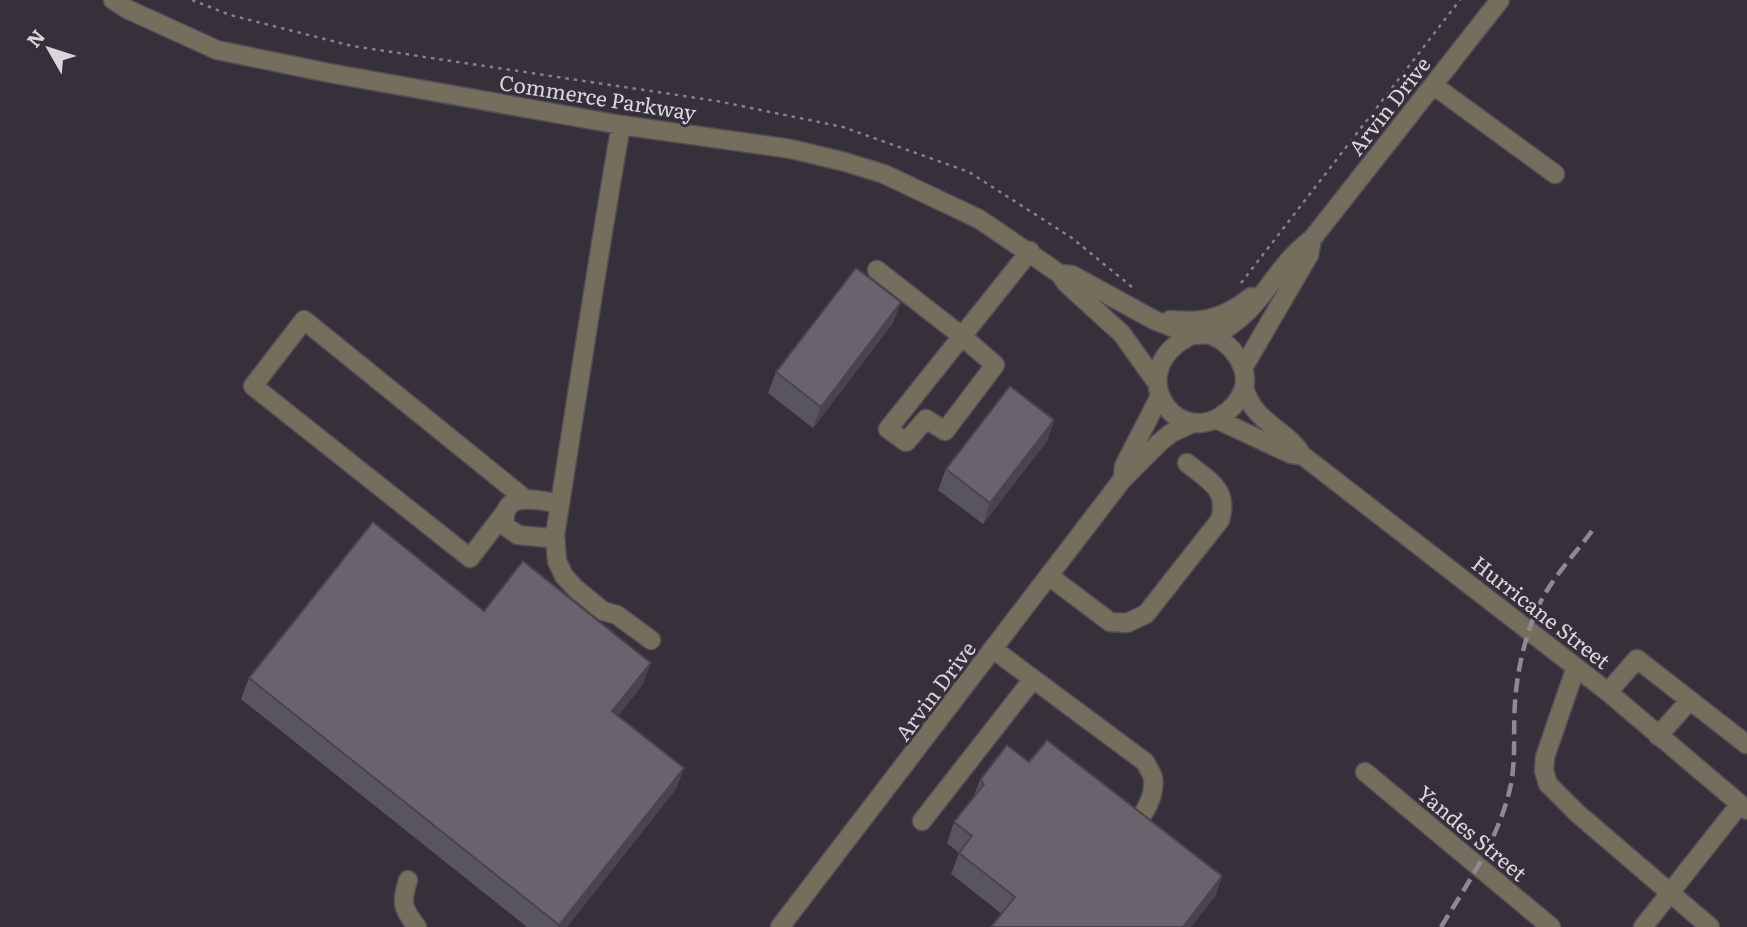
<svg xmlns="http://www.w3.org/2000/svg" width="1747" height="927" font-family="Literata,serif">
<rect width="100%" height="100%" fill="#36303a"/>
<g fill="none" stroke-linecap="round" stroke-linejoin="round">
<defs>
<path id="minor" d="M113,0L127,9L217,50L329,73L621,125L791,149L845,162L884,174L979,219L1060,274L1066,283L1122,334L1157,383
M1433,85L1555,174
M877,270L963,337L995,365L945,431L926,419L906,442L888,429L1030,251
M1060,274L1072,275L1154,320L1192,335
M1170,320C1203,323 1223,319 1251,297
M1192,335C1199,335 1207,333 1213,336C1232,344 1249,367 1244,388C1240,400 1231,410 1221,416C1172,447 1122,368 1192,335Z
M1213,336C1264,311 1272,268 1312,239L1500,0
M1243,368L1309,255L1312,239
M1244,387C1254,424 1285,427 1302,455L1608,692L1747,810
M1216,419L1291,454L1299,455
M1123,476L1124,466L1160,396
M560,504C538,500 500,489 505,526L518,535L550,538L555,535C577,398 597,261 621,125
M506,511L470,558L253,386L304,320L524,498
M555,535L557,561L564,576L576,589L603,611L617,615L651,640
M1049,576L1110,622L1127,623L1146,614L1220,520C1229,489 1209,481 1187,463
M993,649L1145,762C1147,766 1152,773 1153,778C1156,797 1142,816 1132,831
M1576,667L1545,757L1544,771L1548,784L1577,813L1710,927
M1608,692L1637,659L1746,744
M1658,736L1690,700
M1365,772L1551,927
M922,821L1033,679
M408,880C401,903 402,908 417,927
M780,927L1122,480L1159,443L1171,433L1193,423
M1643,927L1740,804"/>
</defs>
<use href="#minor" stroke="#534e57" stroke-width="21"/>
<path stroke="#868189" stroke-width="2.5" stroke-dasharray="3.5 5" stroke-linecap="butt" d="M192,0L230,15L352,46L717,101L843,127L969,172L1072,238L1132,287
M1241,283L1460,0"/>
<use href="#minor" stroke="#766e5c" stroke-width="18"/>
<path stroke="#8f8a92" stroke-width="4.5" stroke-dasharray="14 7" stroke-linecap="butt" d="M1441,927C1469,881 1500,837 1511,784C1516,757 1513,730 1515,703C1517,671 1525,635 1539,605C1552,578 1574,555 1592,531"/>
</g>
<path fill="#59555e" d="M901,302L893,323L813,428L768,393L776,372Z
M1054,420L1047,441L983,524L938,490L946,469Z
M484,611L643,684L618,716L684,768L676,789L567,927H527L241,699L249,678Z
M1029,762L1222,876L1215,897L1002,914L951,874L959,853L947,843L954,822L973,798L980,780Z"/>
<path fill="#49454c" d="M901,302L893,323L813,428L821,407Z
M1054,420L1047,441L983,524L990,503Z
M651,663L643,684L605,732L612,711Z
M684,768L676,789L567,927H558Z
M1222,876L1215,897L1191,927H1183Z"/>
<path fill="#68636d" stroke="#49454c" stroke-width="2" d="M856,268L901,302L821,407L776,372Z
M1010,386L1054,420L990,503L946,469Z
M373,522L484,611L523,561L651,663L612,711L684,768L559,925L249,678Z
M1047,740L1222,876L1183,927H991L1015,897L959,853L972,836L954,822L984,784L980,780L1007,745L1029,762Z"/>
<g text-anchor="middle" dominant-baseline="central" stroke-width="6" stroke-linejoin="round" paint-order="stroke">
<g font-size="21" fill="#d9d6dc" stroke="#36303a">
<text transform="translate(598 96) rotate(9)">Commerce Parkway</text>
<text transform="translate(1388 105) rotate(-52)">Arvin Drive</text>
<text transform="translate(1542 611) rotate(38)">Hurricane Street</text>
<text transform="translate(934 690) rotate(-53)">Arvin Drive</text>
<text transform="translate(1473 832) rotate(40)">Yandes Street</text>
</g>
</g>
<g transform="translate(49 49) rotate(309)" stroke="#36303a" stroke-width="5" paint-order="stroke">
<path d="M0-5L12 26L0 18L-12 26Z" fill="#d9d6dc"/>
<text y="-10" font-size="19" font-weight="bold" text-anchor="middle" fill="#d9d6dc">N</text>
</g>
</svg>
